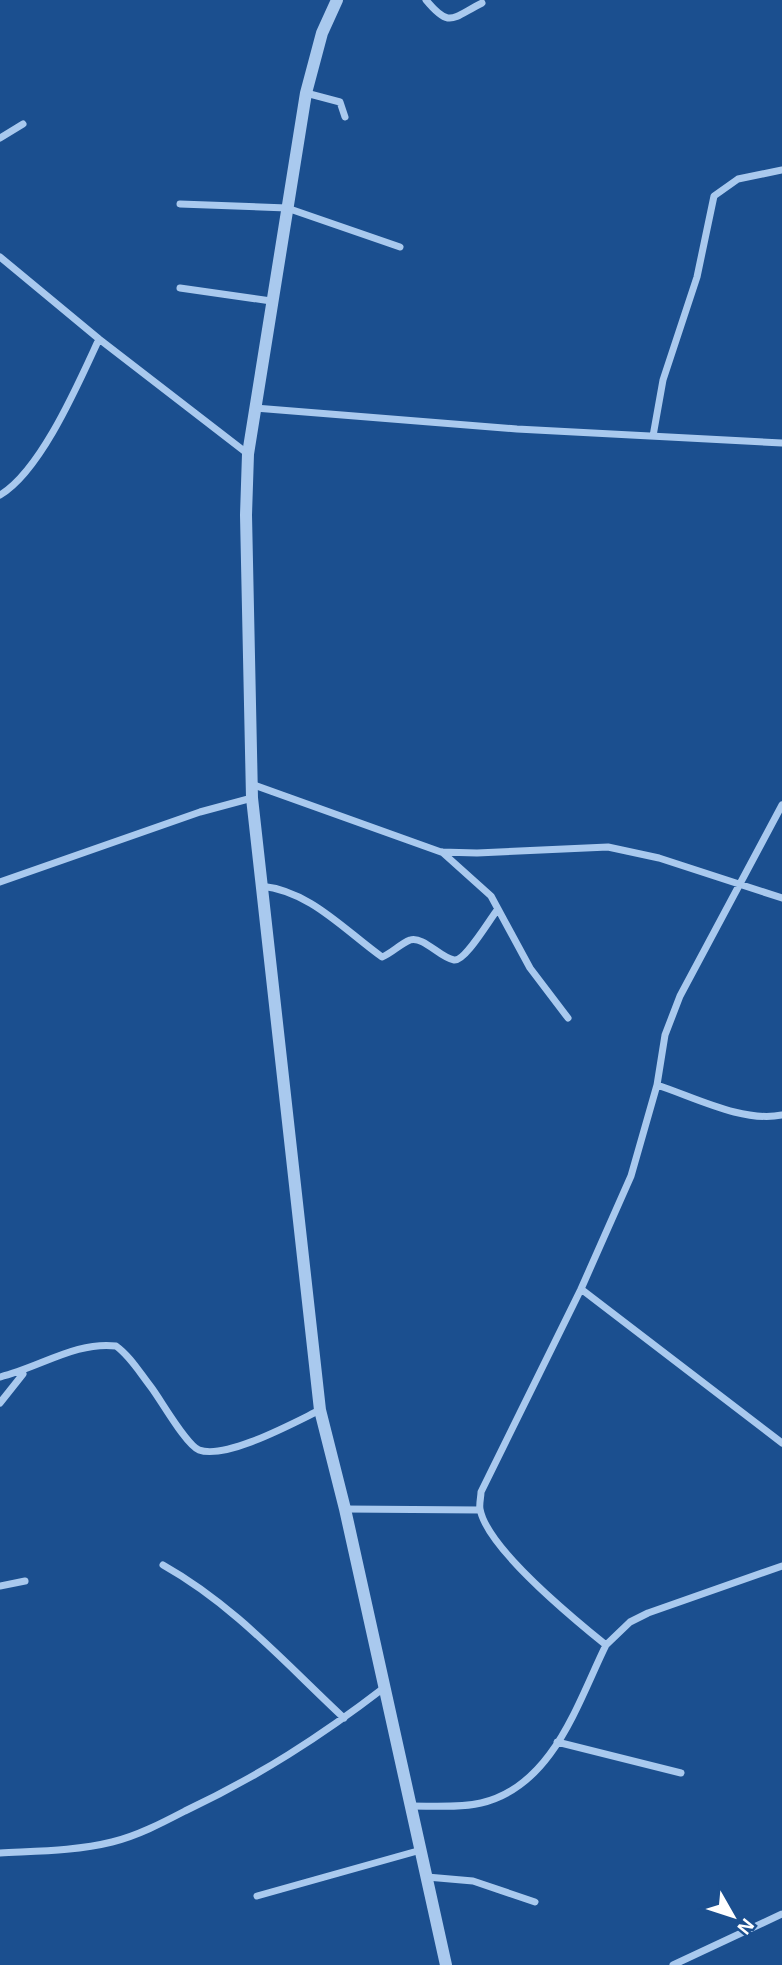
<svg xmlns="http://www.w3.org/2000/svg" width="782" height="1965" font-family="Arial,sans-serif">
<rect width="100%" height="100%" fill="#1b4f8f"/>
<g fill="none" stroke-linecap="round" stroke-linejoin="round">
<path stroke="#a9c9ee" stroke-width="7" d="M426,0C450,29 452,18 482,3
M306,93L340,102L345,117
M0,138L23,124
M180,204L287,208L400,247
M0,257L99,339L248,454
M180,288L271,301
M255,408L517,429L782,443
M653,436L663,380L697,277L714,196L738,179L782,170
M0,495C41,471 79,382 99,339
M251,784L441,852L477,853L608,847L659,858L782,898
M442,852L491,896L530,968L568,1018
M0,882L200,812L252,798
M261,886C310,891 343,929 382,957C392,953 400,944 410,940C424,936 440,958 454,960C465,962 489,920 498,909
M657,1085C694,1097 743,1123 782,1115
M581,1289L782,1443
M0,1377C38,1368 77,1341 116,1346C130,1356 140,1373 151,1387C161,1400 186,1445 199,1450C226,1460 295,1422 320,1410
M0,1403L23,1374
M345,1509L480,1510
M163,1565C234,1605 285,1663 344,1718
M0,1586L25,1581
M606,1645C575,1620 487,1548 480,1509C479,1504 481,1497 481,1492L581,1289L631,1176L657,1085L665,1035L680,996L782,805
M557,1742L681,1773
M411,1806C434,1806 458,1808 481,1803C553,1786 577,1704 606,1645L630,1622L648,1613L782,1566
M0,1853C37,1851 76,1851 112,1842C137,1836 162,1823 185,1811C259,1776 320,1737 385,1687
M427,1877L473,1881L535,1902
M257,1896L421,1850
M673,1965L782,1914"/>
<path stroke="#a9c9ee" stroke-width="12" d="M337,0L322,33L306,93L248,454L246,515L252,798L320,1410L345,1509L446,1965"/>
</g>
<g transform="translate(733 1916) rotate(129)" stroke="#1b4f8f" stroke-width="5" paint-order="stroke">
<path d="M0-5L12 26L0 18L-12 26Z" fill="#ffffff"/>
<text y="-10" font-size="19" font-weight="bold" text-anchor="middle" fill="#ffffff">N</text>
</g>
</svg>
